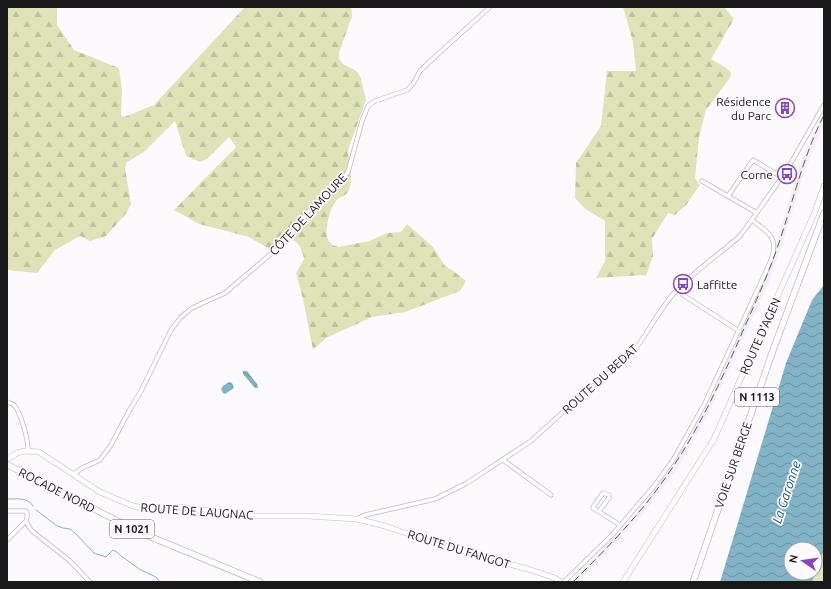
<svg xmlns="http://www.w3.org/2000/svg" width="831" height="589" font-family="Ubuntu,sans-serif">
<defs>
<pattern id="forest-firs" width="22" height="20" patternUnits="userSpaceOnUse"><rect width="22" height="20" fill="#e0e3b8"/><path d="M5 1l3.5 6h-7zM16 11l3.5 6h-7z" fill="#c0c29e"/></pattern>
<pattern id="water-waves" width="16" height="10" patternUnits="userSpaceOnUse"><rect width="16" height="10" fill="#83b3c6"/><path d="M0 5q4-4 8 0t8 0" fill="none" stroke="#6a91a0"/></pattern>
</defs>
<rect width="100%" height="100%" fill="#fdfaff"/>
<path fill="#f5eef9" d="M824,110V123L804,173L781,248L768,285L707,417L676,471L639,519L578,582H570L627,524L647,501L662,480L685,445L706,408L761,287L776,244L798,169Z"/>
<path fill="url(#forest-firs)" d="M7,7H57V25L74,50L119,68L122,90L121,116L124,117L154,105L245,7H351L352,16L339,53V59L343,64L355,70L358,73L361,79L366,100L348,150C348,163 354,176 349,190C347,196 339,197 335,202C330,208 325,230 327,237C328,240 330,243 332,245L339,247L369,241L387,233L401,232L407,224L433,247L445,266L452,270L466,281L460,291L405,312L372,317L326,338L313,350L303,299L296,273L304,259C301,245 298,241 285,237L271,250L249,237L199,224L174,210L236,147L229,137L207,159L200,162L186,156L175,121L144,152L127,162L125,168L131,204L125,215L106,236L90,241L80,236L55,250L37,273L7,270Z
M623,7H724L734,19L711,59C717,63 727,67 731,73L730,78L706,110L699,137L695,178L700,185L686,205L675,215L668,213L652,239L653,256L646,276L643,275L596,278L605,261V221L584,208L575,198L576,163L601,126L607,71H636L633,42Z
M824,550V582H812Z"/>
<path fill="url(#water-waves)" fill-rule="evenodd" d="M824,285V550L812,582H720L786,363L812,300ZM791,549H815V573H791Z
M243,371H247L257,384L258,388H255L243,374Z
M229,382L232,383L234,388L225,394L223,393L221,389L223,386Z"/>
<g fill="none" stroke-linecap="round" stroke-linejoin="round">
<path stroke="#83b3c6" stroke-width="1" d="M7,499C16,499 28,497 33,506
M36,510L57,526L63,528L70,529L77,535L94,553L106,557L113,550L117,552L121,556L141,570L156,577L160,582"/>
<defs>
<path id="street" d="M702,181L757,213
M728,196L753,160L782,177
M687,281L688,284L683,295L739,331
M7,402C8,402 12,404 13,404C21,411 28,440 28,450
M503,460L551,495
M74,474L82,468L100,460L111,445L129,411L141,391L171,330L181,317L192,308L225,293L286,241L311,208L338,184L348,172L362,121L368,106L375,101L407,90L413,84L420,71L426,65L490,7
M7,511H25L27,512V517L26,521L7,540
M599,511L609,498V495L603,493L593,507V508L620,525
M357,519L365,515L435,499L467,483L531,441L574,402L632,353C648,334 658,311 674,293C693,272 717,256 739,237L746,228L787,170L824,105
M26,521L31,530L70,561L90,582
M564,582L613,534L655,485L673,460L704,405L763,278C769,265 780,246 769,234C764,229 757,224 752,220"/>
<path id="secondary" d="M7,459L17,453L24,451L39,452L100,492L133,506L149,509L181,507L244,516H308L357,519L385,526L435,543L531,570L555,578L561,582
M623,582L714,439L815,212L824,186"/>
<path id="primary" d="M8,465L139,532L260,582
M693,582L772,353L824,213"/>
</defs>
<use href="#street" stroke="#bcb9be" stroke-width="5"/>
<use href="#secondary" stroke="#bcb9be" stroke-width="6"/>
<use href="#primary" stroke="#bcb9be" stroke-width="7"/>
<use href="#street" stroke="#fff" stroke-width="3.5"/>
<use href="#secondary" stroke="#fff" stroke-width="5"/>
<use href="#primary" stroke="#fff" stroke-width="5.5"/>
<path stroke="#5c5b5d" stroke-width="1" stroke-dasharray="8 4" stroke-linecap="butt" d="M573,582C603,552 633,522 658,488C692,443 716,392 739,340C750,314 762,289 772,262C791,213 800,162 824,115"/>
</g>
<defs>
<symbol id="building-ring" viewBox="-11 -11 22 22"><circle r="9.5" fill="#fdfaff" stroke="#8647bc" stroke-width="1.5"/><path d="M-4-6H4V6H1V3H-1V6H-4ZM-2.5-4.3h1.7v1.8h-1.7ZM.8-4.3h1.7v1.8H.8ZM-2.5-1h1.7V.8h-1.7ZM.8-1h1.7V.8H.8Z" fill="#8647bc"/></symbol>
<symbol id="bus-ring" viewBox="-11 -11 22 22"><circle r="9.5" fill="#fdfaff" stroke="#8647bc" stroke-width="1.5"/><path d="M-5-6H5V4H4V6H2V4H-2V6H-4V4H-5ZM-3.5-4V0h7V-4ZM-3.5 1.2v1.5H-2V1.2ZM2 1.2v1.5H3.5V1.2Z" fill="#8647bc"/></symbol>
</defs>
<g fill-rule="evenodd">
<use href="#building-ring" x="774" y="97" width="22" height="22"/>
<use href="#bus-ring" x="776" y="163" width="22" height="22"/>
<use href="#bus-ring" x="672" y="273" width="22" height="22"/>
</g>
<g text-anchor="middle" dominant-baseline="central" stroke-width="3.5" stroke-linejoin="round" paint-order="stroke">
<g fill="#fdfaff" stroke="#5e5c5f" stroke-width="1">
<rect x="735" y="388" width="44" height="18" rx="3"/>
<rect x="110" y="520" width="44" height="18" rx="3"/>
</g>
<g font-size="11" font-weight="bold" fill="#1a191a">
<text x="757" y="397">N 1113</text>
<text x="132" y="529">N 1021</text>
</g>
<g font-size="12" fill="#1a191a" stroke="#fdfaff" text-anchor="end">
<text x="771" y="101">Résidence<tspan x="771" dy="14">du Parc</tspan></text>
<text x="773" y="174">Corne</text>
<text x="697" y="284" text-anchor="start">Laffitte</text>
</g>
<g font-size="12" fill="#1a191a" stroke="#fdfaff">
<text transform="translate(308 214) rotate(-47)">CÔTE DE LAMOURE</text>
<text transform="translate(760 336) rotate(-66)">ROUTE D'AGEN</text>
<text transform="translate(600 379) rotate(-42)">ROUTE DU BEDAT</text>
<text transform="translate(733 465) rotate(-71)">VOIE SUR BERGE</text>
<text transform="translate(57 490) rotate(27)">ROCADE NORD</text>
<text transform="translate(197 511) rotate(4)">ROUTE DE LAUGNAC</text>
<text transform="translate(459 549) rotate(17)">ROUTE DU FANGOT</text>
</g>
<g font-size="13" font-style="italic" fill="#1c5a6f" stroke="#fdfaff">
<text transform="translate(786 492) rotate(-72)">La Garonne</text>
</g>
</g>
<rect width="831" height="589" fill="none" stroke="#1a191a" stroke-width="16"/>
<g transform="translate(803 561) rotate(283)"><circle r="19" fill="#fdfaff" stroke="#a2a0a3"/>
<path d="M0-3L7 15L0 10L-7 15Z" fill="#8647bc"/>
<text y="-6" font-size="11" font-weight="bold" text-anchor="middle" fill="#1a191a">N</text>
</g>
</svg>
